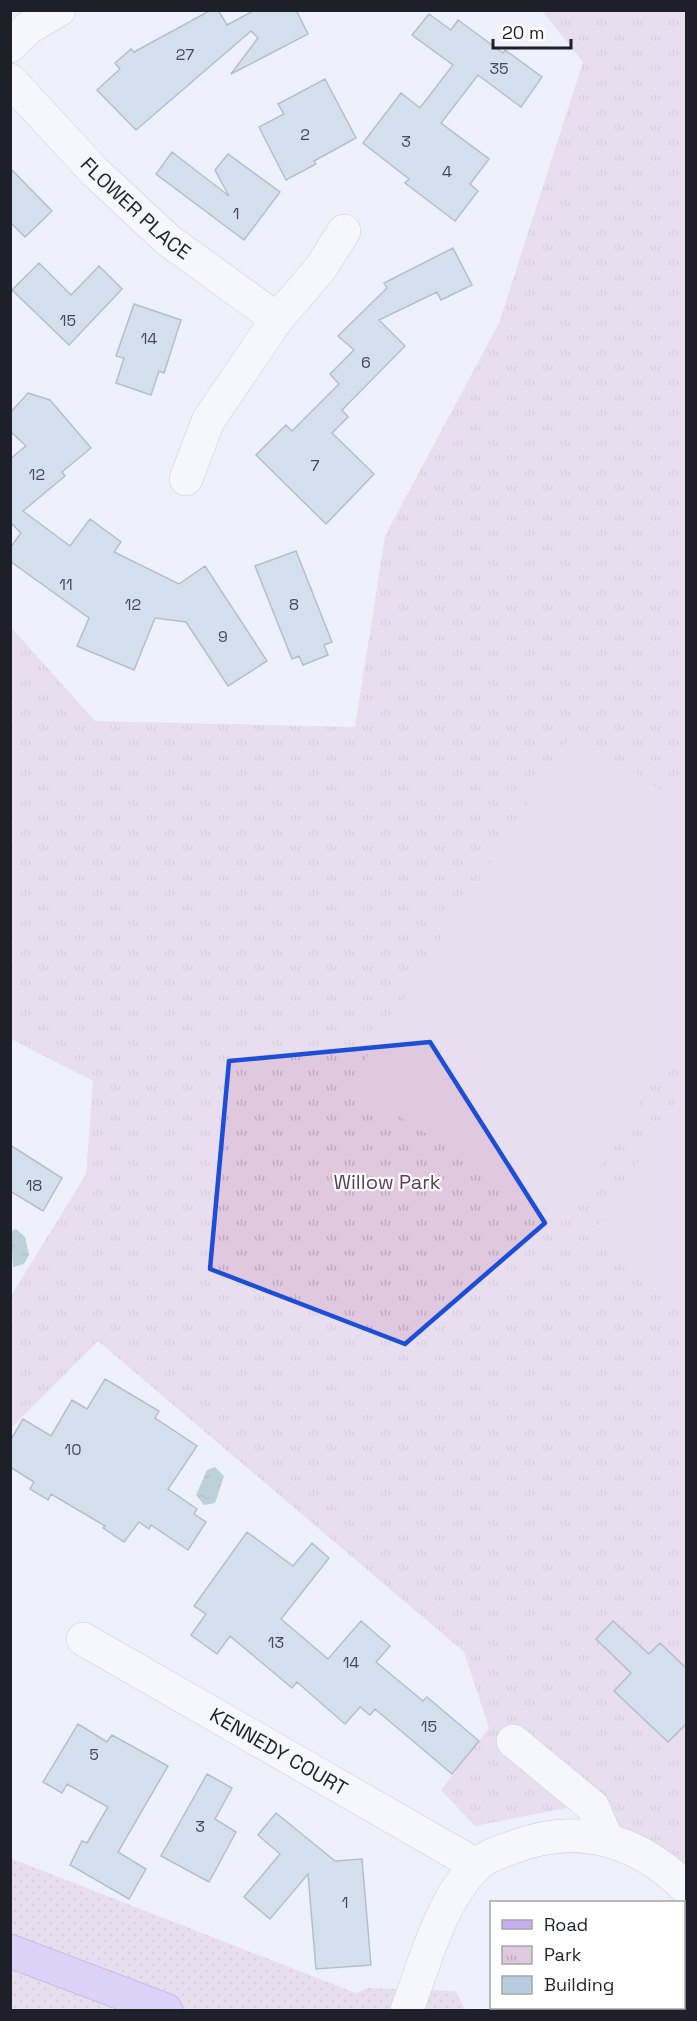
<svg xmlns="http://www.w3.org/2000/svg" width="697" height="2021" font-family="'Space Grotesk',sans-serif">
<defs>
<pattern id="grass-dots" width="8" height="8" patternUnits="userSpaceOnUse" patternTransform="scale(1.5)"><rect width="8" height="8" fill="#e0c8df"/><path d="M2 2h.1M6 6h.1" fill="none" stroke="#c0acbf" stroke-width="1.8" stroke-linecap="round"/></pattern>
<pattern id="park-tufts" width="24" height="20" patternUnits="userSpaceOnUse" patternTransform="scale(1.5)"><rect width="24" height="20" fill="#e0c8df"/><path d="M3 7l-1-3M5 7V3M7 7l1-3M15 17l-1-3M17 17v-4M19 17l1-3" fill="none" stroke="#c0acbf"/></pattern>
<pattern id="water-ripples" width="26" height="14" patternUnits="userSpaceOnUse" patternTransform="scale(1.5)"><rect width="26" height="14" fill="#84a8b2"/><path d="M2 4q2-2 4 0t4 0M15 11q2-2 4 0t4 0" fill="none" stroke="#6b8891"/></pattern>
</defs>
<rect width="100%" height="100%" fill="#eef1fc"/>
<path fill="url(#grass-dots)" d="M10,1858L356,1993L368,1988L456,1991L465,2010H11Z"/>
<path fill="url(#park-tufts)" d="M542,11H686V1895L572,1807L475,1826L441,1790L489,1728L464,1652L98,1341L11,1428V1296L86,1174L93,1081L11,1039L10,626L95,721L355,727L385,536L499,323L583,62Z"/>
<path fill="#e0c8df" d="M572,733L686,806V1030L565,1221L349,1085Z
M686,1086V1302L589,1240Z"/>
<path fill="url(#water-ripples)" d="M16,1229L25,1237L29,1255L24,1264L13,1267L11,1231Z
M215,1467L224,1476L215,1503L204,1505L196,1495L207,1470Z"/>
<path fill="#b7cddf" stroke="#6e8294" stroke-width="1.5" d="M211,10H218L227,25L255,10H296L308,34L231,74L258,38L251,31L136,130L97,90L120,69L115,63L131,49L134,52Z
M429,14L451,30L458,20L503,53L505,50L542,77L521,107L478,75L441,123L489,159L470,184L478,191L455,221L405,183L409,179L363,143L401,93L420,108L453,65L412,35Z
M325,79L356,138L314,161L316,164L286,180L259,127L284,114L278,104Z
M172,152L229,196L215,170L228,154L280,192L244,240L156,174Z
M10,168L52,211L25,237L10,222Z
M453,248L472,285L441,300L437,292L379,320L405,346L342,410L348,417L332,433L374,474L326,524L256,455L286,425L292,431L339,384L330,374L354,350L338,336L387,288L384,283Z
M39,263L71,295L99,266L122,289L69,345L12,290Z
M134,304L181,320L164,373L159,371L151,395L116,383L124,358L116,356Z
M28,393L50,400L91,448L62,472L65,476L23,511L70,546L90,519L121,542L114,552L179,584L205,566L267,661L228,686L186,622L155,618L134,670L77,646L89,618L10,561V548L21,533L10,522V459L26,446L10,431V413Z
M296,551L332,642L324,645L328,655L303,665L299,656L292,659L255,566Z
M10,1145L62,1178L43,1211L10,1191Z
M105,1379L159,1411L155,1418L197,1446L168,1489L197,1509L194,1514L206,1522L188,1550L151,1525L149,1529L139,1522L124,1542L103,1528L105,1526L51,1494L48,1500L30,1489L34,1482L10,1467V1441L23,1419L51,1436L72,1400L87,1409Z
M247,1532L293,1566L312,1543L329,1558L281,1619L328,1659L361,1621L390,1646L376,1662L423,1701L427,1697L479,1741L452,1774L375,1709L370,1715L360,1707L345,1724L297,1682L292,1688L230,1636L217,1654L191,1635L206,1614L194,1606Z
M613,1621L649,1654L660,1643L687,1669V1723L668,1742L614,1691L631,1673L596,1639Z
M78,1724L107,1742L112,1735L168,1766L118,1852L146,1869L129,1899L70,1865L82,1841L87,1843L108,1807L67,1784L62,1793L43,1782Z
M207,1774L232,1788L215,1819L236,1832L209,1882L161,1856Z
M276,1813L335,1861L362,1859L371,1965L316,1969L308,1874L270,1919L244,1897L280,1854L258,1835Z"/>
<g fill="none" stroke-linecap="round" stroke-linejoin="round">
<defs>
<g id="minor">
<path d="M10,46L28,28L59,10"/>
<path id="s1" d="M10,80L95,172L168,240L277,319"/>
<path d="M186,479L208,421L277,319L320,269L344,231"/>
<path id="s2" d="M83,1639L476,1865"/>
<path d="M513,1741L593,1807L607,1840"/>
<path d="M407,2010C425,1963 439,1904 475,1867C484,1857 499,1852 511,1848C577,1822 637,1839 686,1888"/>
</g>
<path id="major" d="M10,1951L166,2010"/>
</defs>
<use href="#minor" stroke="#a2a9c1" stroke-width="34"/>
<use href="#major" stroke="#7358a6" stroke-width="34"/>
<use href="#minor" stroke="#fff" stroke-width="33"/>
<use href="#major" stroke="#c7adf2" stroke-width="33"/>
</g>
<path d="M0 0H697V2021H0ZM430,1042L545,1223L405,1344L210,1269L229,1061Z" fill="#eef1fc" fill-opacity=".55" fill-rule="evenodd"/>
<path fill="none" stroke="#1d4ed8" stroke-width="4.5" stroke-linejoin="round" d="M430,1042L545,1223L405,1344L210,1269L229,1061Z"/>
<g text-anchor="middle" dominant-baseline="central" stroke-width="4.5" stroke-linejoin="round" paint-order="stroke">
<g font-size="16" fill="#444b56">
<text x="185" y="54">27</text>
<text x="499" y="68">35</text>
<text x="305" y="134">2</text>
<text x="406" y="141">3</text>
<text x="447" y="171">4</text>
<text x="236" y="213">1</text>
<text x="68" y="320">15</text>
<text x="149" y="338">14</text>
<text x="366" y="362">6</text>
<text x="315" y="465">7</text>
<text x="37" y="474">12</text>
<text x="66" y="584">11</text>
<text x="133" y="604">12</text>
<text x="294" y="604">8</text>
<text x="223" y="636">9</text>
<text x="34" y="1185">18</text>
<text x="73" y="1449">10</text>
<text x="276" y="1642">13</text>
<text x="351" y="1662">14</text>
<text x="429" y="1726">15</text>
<text x="94" y="1754">5</text>
<text x="200" y="1826">3</text>
<text x="345" y="1902">1</text>
</g>
<g font-size="20" fill="#1d2029" stroke="#fff">
<text stroke="none"><textPath href="#s1" startOffset="180">FLOWER PLACE</textPath></text>
<text stroke="none"><textPath href="#s2" startOffset="226">KENNEDY COURT</textPath></text>
</g>
<g font-size="20" fill="#5d3b5d" stroke="#fff">
<text x="387" y="1182">Willow Park</text>
</g>
</g>
<rect width="697" height="2021" fill="none" stroke="#1d2029" stroke-width="24"/>
<rect x="490" y="1901" width="195" height="108" fill="#ffffff" stroke="#a5a6a9" stroke-width="1.5"/>
<rect x="502" y="1920" width="30" height="9" fill="#c7adf2" stroke="#a5a6a9" stroke-width="1.5"/>
<text x="544" y="1931" font-size="18" fill="#1d2029">Road</text>
<rect x="502" y="1946" width="30" height="18" fill="url(#park-tufts)" stroke="#a5a6a9" stroke-width="1.5"/>
<text x="544" y="1961" font-size="18" fill="#1d2029">Park</text>
<rect x="502" y="1976" width="30" height="18" fill="#b7cddf" stroke="#a5a6a9" stroke-width="1.5"/>
<text x="544" y="1991" font-size="18" fill="#1d2029">Building</text>
<path d="M493 39v9h78v-9" fill="none" stroke="#1d2029" stroke-width="3"/>
<text x="502" y="39" font-size="18" fill="#1d2029" stroke="#ffffff" stroke-width="4.5" paint-order="stroke">20 m</text>
</svg>
